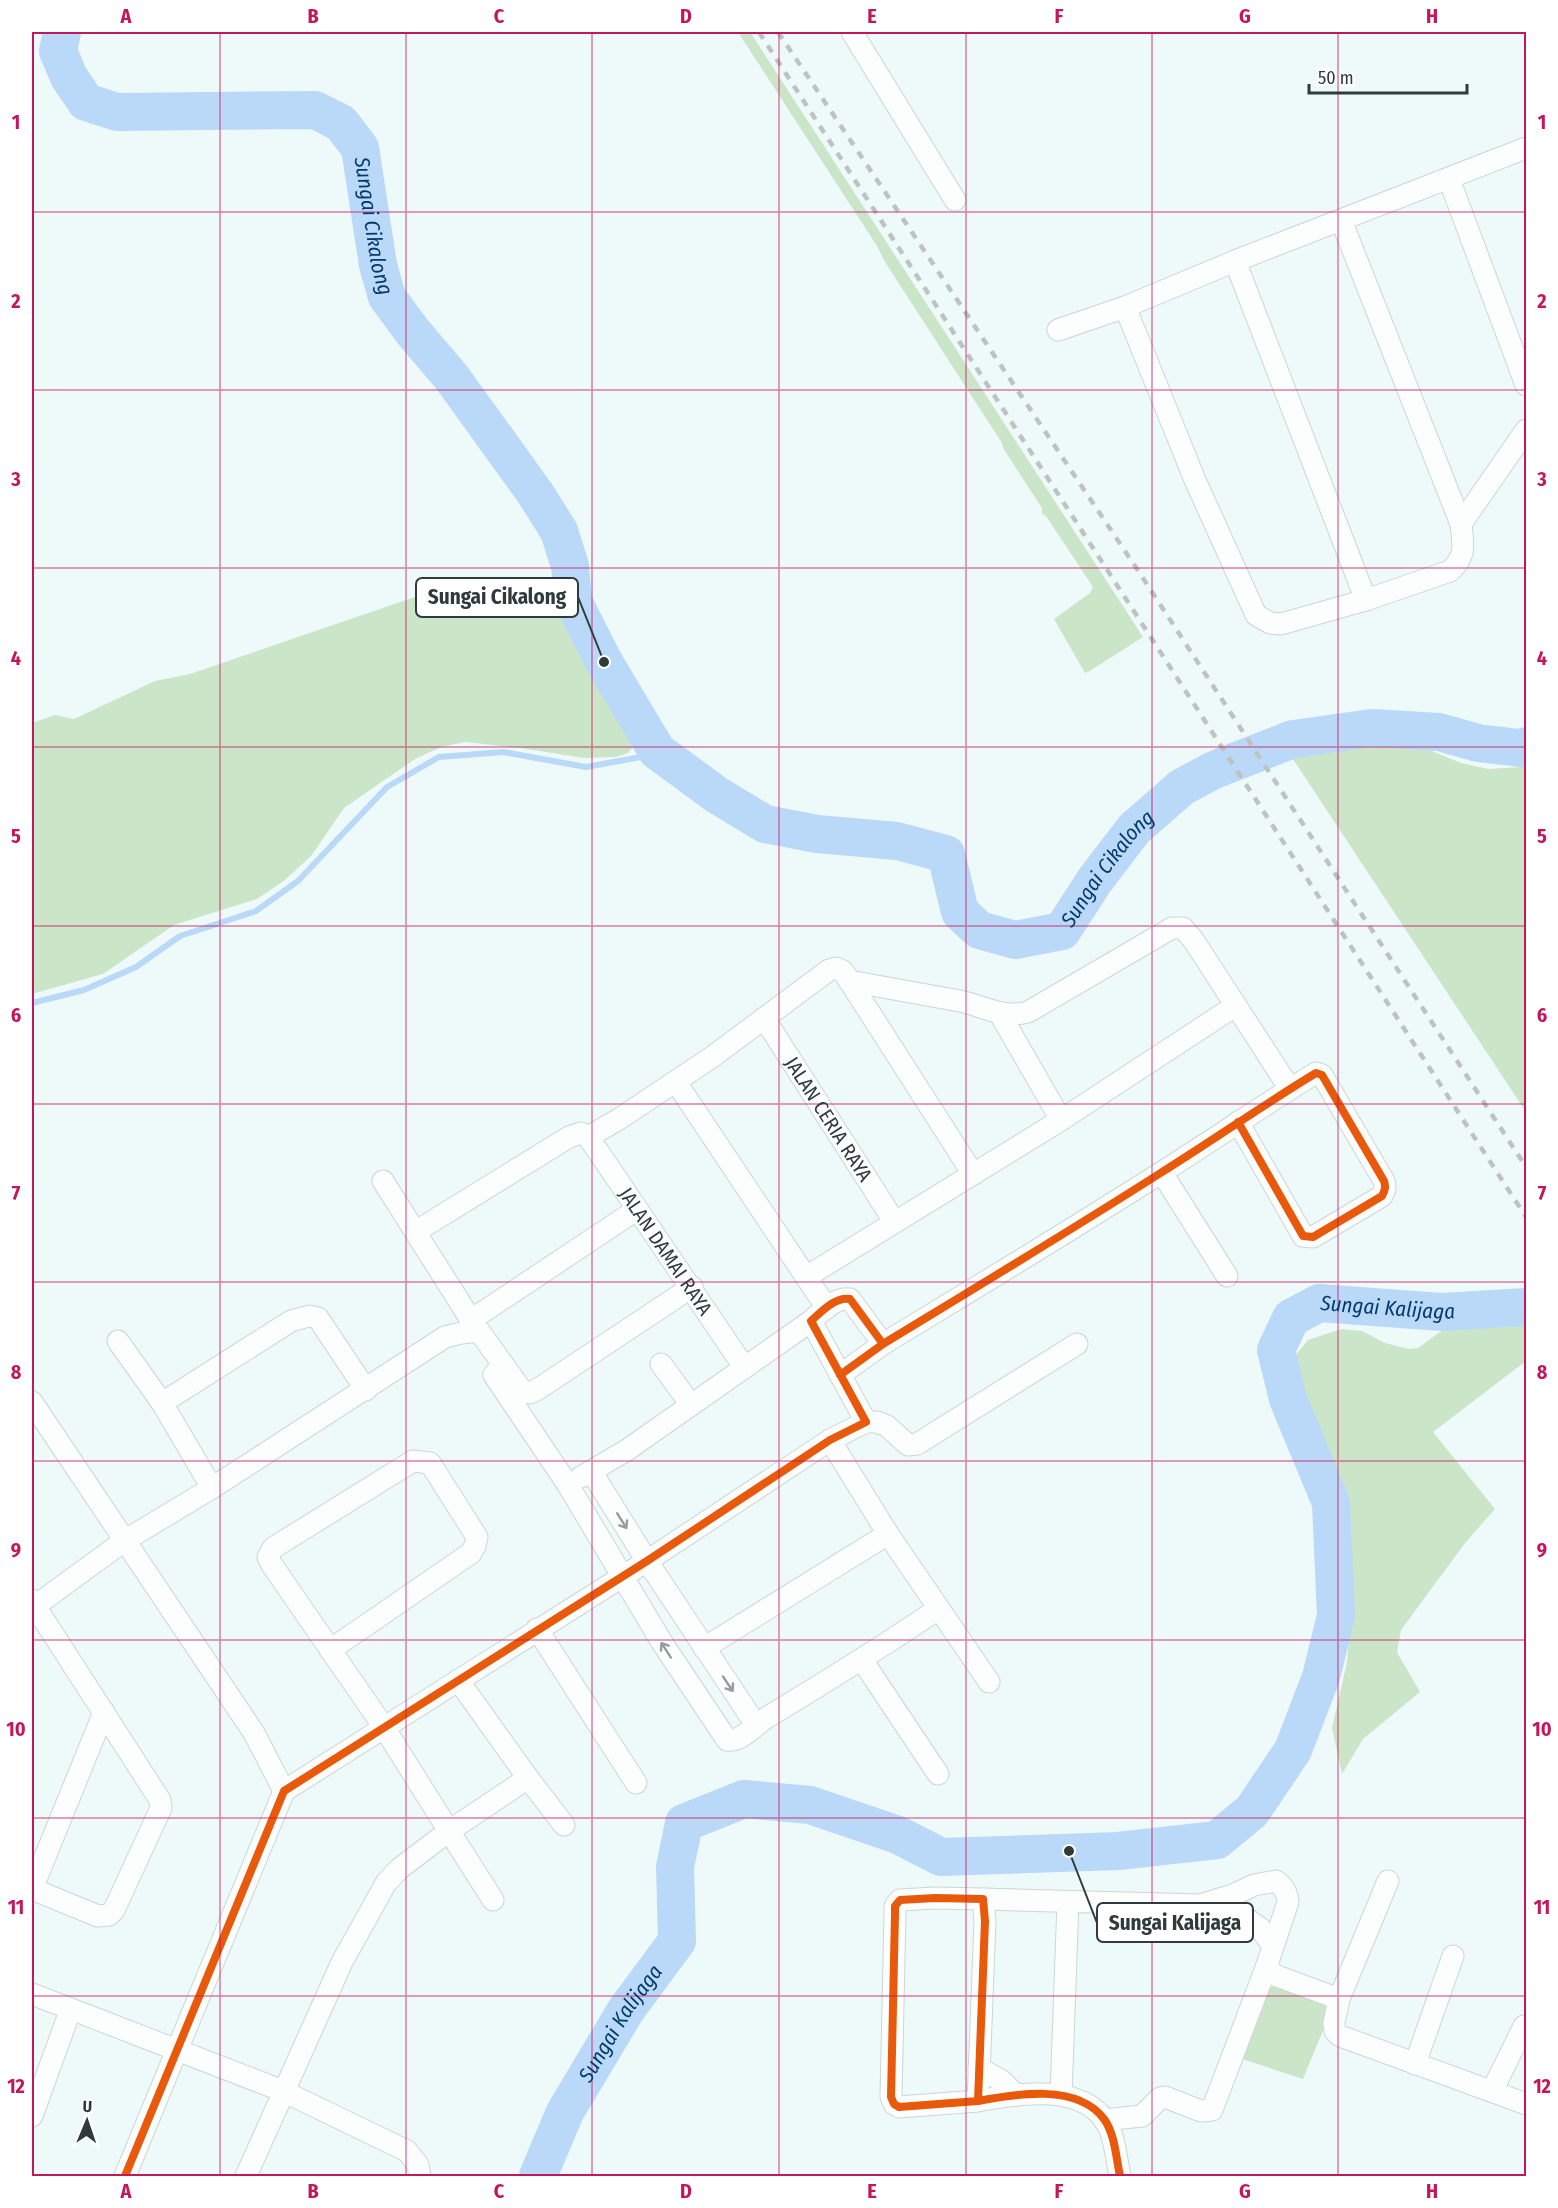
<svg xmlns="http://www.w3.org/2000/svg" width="1558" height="2208" font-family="'Fira Sans Condensed',sans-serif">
<rect width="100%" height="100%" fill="#eefaf9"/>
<path fill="#cbe5c9" d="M738,32H750L1143,637L1088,672L1085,673L1054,619L1090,593L1093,587L1046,516L1042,514V508L1003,448L1002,443L885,262L877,246Z
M455,596L476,598L556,597L582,647L614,694L638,741L628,753L616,757L584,758L520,748L465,742L441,747L415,759L344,808L311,856L285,880L257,899L174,925L103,974L32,994V723L55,715L74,719L155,681L190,674L415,597Z
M1350,739L1420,746L1461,763L1488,769L1521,767L1526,764V1112L1285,747L1310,741Z
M1483,1320L1526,1325V1361L1433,1432L1495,1509L1465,1543L1401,1630L1397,1652L1420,1692L1363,1739L1342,1774L1332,1728L1347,1662L1352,1605L1351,1559L1335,1491L1317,1435L1293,1382L1294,1357L1308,1340L1341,1329L1362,1331L1385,1343L1409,1349L1418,1348L1440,1332L1463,1322Z
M1270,1987H1281L1334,2004L1303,2079L1242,2059Z"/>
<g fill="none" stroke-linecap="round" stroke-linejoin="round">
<path stroke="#bad9f8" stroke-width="6" d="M32,1003L84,990L136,967L180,936L256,911L298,881L387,787L439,757L503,752L586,767L641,757L657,751"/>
<g stroke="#bad9f8" stroke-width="38">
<path id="s1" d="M62,32L58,51L69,77L86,102L117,112L315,110L341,123L360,148L378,265L387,297L413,332L452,378L535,493L559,531L570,566L573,601L604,662L657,751L717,795L765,824L817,834L897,841L946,854L960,912L979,930L1015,940L1062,931L1095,880L1134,829L1182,787L1214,770L1293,739L1372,728L1439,732L1478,743L1520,748L1526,746"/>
<path id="s2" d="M538,2176L565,2112L626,2010L677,1941L675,1867L684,1823L744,1799L810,1805L898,1835L941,1857L1118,1851L1217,1840L1252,1811L1293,1750L1321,1677L1336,1616L1331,1503L1288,1399L1276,1350L1291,1318L1319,1303L1442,1312L1526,1307"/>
</g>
<defs>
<g id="street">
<path d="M852,32L955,200"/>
<path d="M1449,179L1526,385"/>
<path d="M1341,220L1461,524"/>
<path d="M1235,261L1366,600"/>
<path d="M1125,307L1195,480L1256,615L1270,623L1281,624L1366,600L1450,571C1467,555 1463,545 1461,524L1526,430"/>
<path d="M1058,330L1125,307L1235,261L1526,148"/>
<path d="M849,981C886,988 923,994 960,1001C983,1006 1003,1019 1028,1012L1172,928H1183L1194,941L1290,1089"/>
<path d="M1000,1014L1061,1120"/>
<path id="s3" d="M764,1018L894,1221"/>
<path d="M676,1082L806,1277"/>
<path d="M588,1137L619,1119L712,1057L829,970L836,968L843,971L973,1174"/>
<path d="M1162,1173L1227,1276"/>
<path d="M383,1181L471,1320L523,1392L530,1393L538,1389L692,1287"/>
<path id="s4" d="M415,1232L569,1137L581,1133L588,1137L602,1157L744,1367"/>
<path d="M827,1308L806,1277L1061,1120L1235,1006"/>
<path d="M471,1320L636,1210"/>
<path d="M118,1341L162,1403L212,1488"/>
<path d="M502,1364L494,1375L568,1485L661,1641L727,1740C740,1743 755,1725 766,1718C824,1683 882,1647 938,1609"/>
<path d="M661,1364L691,1405"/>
<path d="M840,1375L883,1344C975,1288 1068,1232 1159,1174C1212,1141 1263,1105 1316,1073L1322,1075L1384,1181C1386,1187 1385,1190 1382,1196L1313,1237L1303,1236L1238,1122"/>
<path d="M32,1402L254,1733L284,1791"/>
<path d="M162,1403L291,1321L309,1316L318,1318L366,1390"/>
<path d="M866,1422H877L887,1426L908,1445L917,1444L1077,1344"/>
<path d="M830,1440L888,1534L989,1682"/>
<path d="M591,1471L647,1561L756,1725"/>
<path d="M581,1477L627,1450L811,1321"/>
<path d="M32,1600L35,1606L124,1541L212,1488L445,1337L461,1333L479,1331"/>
<path d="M32,1616L35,1606L160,1800L161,1808L114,1910L109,1915L98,1916L32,1889"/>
<path d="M537,1629L636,1783"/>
<path d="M704,1648L888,1534"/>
<path d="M862,1660L938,1774"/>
<path d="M458,1680L528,1778L449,1831L493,1900"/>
<path d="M528,1778L564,1825"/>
<path d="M1388,1881L1339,1999L1334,2023L1335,2031L1340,2036L1526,2104"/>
<path d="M32,1889L104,1712"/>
<path d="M983,1899L1200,1905L1233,1895L1254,1885L1276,1881C1284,1887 1287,1892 1288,1902L1267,1965L1212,2110L1201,2111L1165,2097L1160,2098L1142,2116L1104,2120"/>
<path d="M1219,1899L1260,1928L1273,1946"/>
<path d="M1267,1965L1272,1973L1277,1976L1339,1999"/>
<path d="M32,1994L283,2091L407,2151L418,2165L420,2176"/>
<path d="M1415,2064L1453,1956"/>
<path d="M979,2068L1002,2081L1016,2095"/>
<path d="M1492,2091L1524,2026"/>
<path d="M1061,2095L1068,1902"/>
<path d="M978,2101L899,2107L894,2104L891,2097L895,1914V1906L900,1900L935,1898L983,1899L985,1921L978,2101C1016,2094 1077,2083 1104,2119C1115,2134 1116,2158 1120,2176"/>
<path d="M32,2116L70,2011"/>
<path d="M125,2176L284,1791L647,1561L830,1440L866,1422L811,1321C821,1312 836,1296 850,1299L883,1344"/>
<path d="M246,2176L342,1962L386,1883L399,1869L449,1831L383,1726L272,1565L268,1557L273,1548L413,1461L430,1463L477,1537L475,1546L471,1553L330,1650"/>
</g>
</defs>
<use href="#street" stroke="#cbd6d5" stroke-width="23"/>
<use href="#street" stroke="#fcfefe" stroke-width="21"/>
<path stroke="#bfc2c2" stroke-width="4.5" stroke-dasharray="8 8" stroke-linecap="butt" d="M759,32L1526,1217
M778,32L1139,572L1526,1167"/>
<defs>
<path id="cycleway" d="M840,1375L883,1344C975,1288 1068,1232 1159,1174C1212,1141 1263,1105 1316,1073L1322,1075L1384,1181C1386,1187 1385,1190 1382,1196L1313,1237L1303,1236L1238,1122
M978,2101L899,2107L894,2104L891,2097L895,1914V1906L900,1900L935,1898L983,1899L985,1921L978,2101C1016,2094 1077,2083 1104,2119C1115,2134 1116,2158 1120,2176
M125,2176L284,1791L647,1561L830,1440L866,1422L811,1321C821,1312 836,1296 850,1299L883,1344"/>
</defs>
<use href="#cycleway" stroke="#fff" stroke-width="11"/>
<use href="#cycleway" stroke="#e8590c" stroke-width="8"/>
</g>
<defs><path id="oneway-shaft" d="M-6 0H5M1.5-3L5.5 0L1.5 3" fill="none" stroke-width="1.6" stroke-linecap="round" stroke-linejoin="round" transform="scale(1.5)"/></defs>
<g stroke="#969c9c">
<use href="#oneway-shaft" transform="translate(622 1521) rotate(58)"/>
<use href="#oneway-shaft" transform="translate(666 1650) rotate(-123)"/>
<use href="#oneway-shaft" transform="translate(728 1684) rotate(56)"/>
</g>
<path fill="none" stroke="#c2185b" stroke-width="1.5" stroke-opacity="0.55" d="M220,32V2176M406,32V2176M592,32V2176M779,32V2176M966,32V2176M1152,32V2176M1338,32V2176M32,212H1526M32,390H1526M32,568H1526M32,747H1526M32,926H1526M32,1104H1526M32,1282H1526M32,1461H1526M32,1640H1526M32,1818H1526M32,1996H1526"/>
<g text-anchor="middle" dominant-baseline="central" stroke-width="4.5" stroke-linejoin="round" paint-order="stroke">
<g font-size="20" fill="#2f3a3a" stroke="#fff">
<text stroke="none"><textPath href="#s3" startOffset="120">JALAN CERIA RAYA</textPath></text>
<text stroke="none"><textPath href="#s4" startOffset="340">JALAN DAMAI RAYA</textPath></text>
</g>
<g font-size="21" font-style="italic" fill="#043a6a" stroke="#fff">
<text stroke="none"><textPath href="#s1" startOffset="448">Sungai Cikalong</textPath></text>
<text stroke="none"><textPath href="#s1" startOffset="1618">Sungai Cikalong</textPath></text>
<text stroke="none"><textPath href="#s2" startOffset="1614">Sungai Kalijaga</textPath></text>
<text stroke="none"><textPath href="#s2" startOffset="174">Sungai Kalijaga</textPath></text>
</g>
</g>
<path fill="none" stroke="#2f3a3a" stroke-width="2" d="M604 662L578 597M1069 1851L1097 1923"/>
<g fill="#2f3a3a" stroke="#fff" stroke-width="2">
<circle cx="604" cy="662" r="6"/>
<circle cx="1069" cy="1851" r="6"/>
</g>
<g fill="#fff" stroke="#2f3a3a" stroke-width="2">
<rect x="416" y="578" width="162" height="39" rx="6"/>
<rect x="1097" y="1903" width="156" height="39" rx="6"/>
</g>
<g font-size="21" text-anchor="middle" font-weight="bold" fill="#2f3a3a">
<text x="497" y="604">Sungai Cikalong</text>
<text x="1175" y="1930">Sungai Kalijaga</text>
</g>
<rect width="1558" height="2208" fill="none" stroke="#ffffff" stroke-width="66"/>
<g transform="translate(87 2121) rotate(2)" stroke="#ffffff" stroke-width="4.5" paint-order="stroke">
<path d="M0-4.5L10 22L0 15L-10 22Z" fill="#2f3a3a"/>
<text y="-9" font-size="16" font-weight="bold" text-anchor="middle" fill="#2f3a3a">U</text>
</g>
<path d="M1309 84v9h158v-9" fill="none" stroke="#2f3a3a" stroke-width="3"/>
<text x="1318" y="84" font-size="18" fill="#2f3a3a" stroke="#ffffff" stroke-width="4.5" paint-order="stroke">50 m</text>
<rect x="33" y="33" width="1492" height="2142" fill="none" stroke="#c2185b" stroke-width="2"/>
<g font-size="20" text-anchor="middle" font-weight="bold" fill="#c2185b">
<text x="126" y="23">A</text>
<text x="313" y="23">B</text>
<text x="499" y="23">C</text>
<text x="686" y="23">D</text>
<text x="872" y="23">E</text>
<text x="1059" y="23">F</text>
<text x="1245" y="23">G</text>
<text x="1432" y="23">H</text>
<text x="16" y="129">1</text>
<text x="1542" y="129">1</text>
<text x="16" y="308">2</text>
<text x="1542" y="308">2</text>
<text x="16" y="486">3</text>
<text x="1542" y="486">3</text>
<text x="16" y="665">4</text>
<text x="1542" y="665">4</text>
<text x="16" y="843">5</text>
<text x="1542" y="843">5</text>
<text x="16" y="1022">6</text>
<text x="1542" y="1022">6</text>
<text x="16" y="1200">7</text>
<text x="1542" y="1200">7</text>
<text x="16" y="1379">8</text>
<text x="1542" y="1379">8</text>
<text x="16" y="1557">9</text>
<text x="1542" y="1557">9</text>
<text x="16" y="1736">10</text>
<text x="1542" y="1736">10</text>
<text x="16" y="1914">11</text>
<text x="1542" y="1914">11</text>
<text x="16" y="2093">12</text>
<text x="1542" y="2093">12</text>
<text x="126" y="2198">A</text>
<text x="313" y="2198">B</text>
<text x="499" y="2198">C</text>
<text x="686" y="2198">D</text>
<text x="872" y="2198">E</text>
<text x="1059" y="2198">F</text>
<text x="1245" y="2198">G</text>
<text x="1432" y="2198">H</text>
</g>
</svg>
